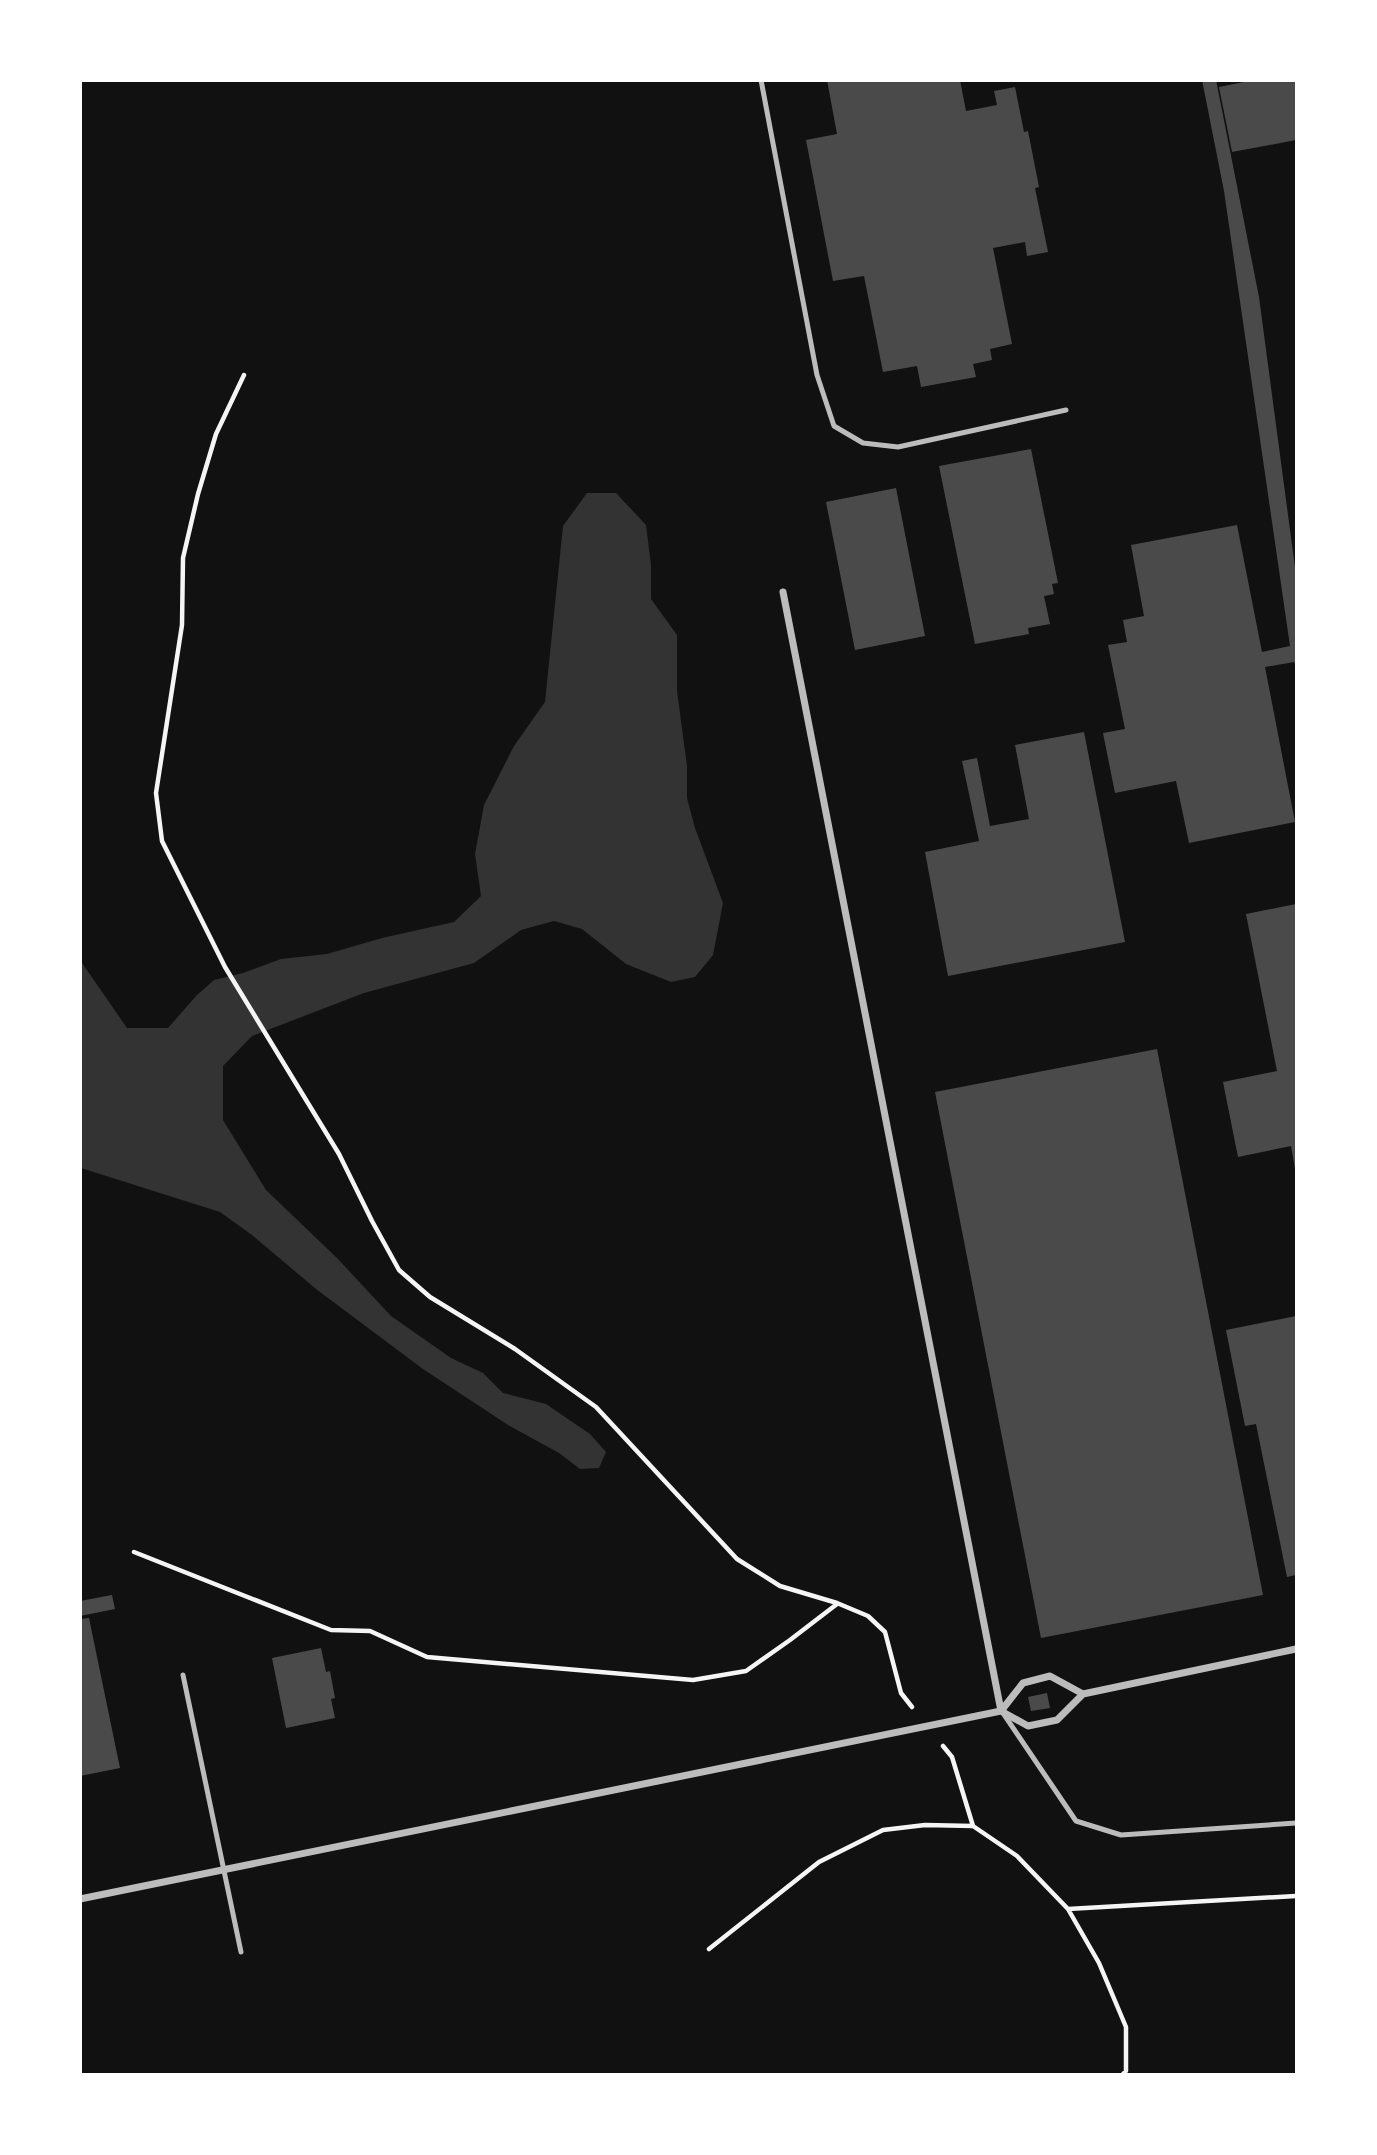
<svg xmlns="http://www.w3.org/2000/svg" width="1377" height="2155" font-family="Helvetica,sans-serif">
<rect width="100%" height="100%" fill="#111"/>
<path fill="#333" d="M587,493H616L646,525L651,565V599L677,635V691L687,766V798L695,828L723,903L713,955L695,977L671,982L626,964L582,929L554,921L521,930L474,963L364,993L252,1036L223,1066V1120L266,1190L337,1258L391,1316L451,1358L483,1373L503,1393L546,1404L590,1434L606,1452L599,1468L580,1469L559,1453L508,1425L423,1369L316,1289L252,1235L220,1212L81,1168L80,960L127,1028H168L197,995L214,980L243,973L281,959L327,954L382,938L454,922L481,896L475,854L484,805L514,746L545,702L563,526Z"/>
<path fill="#4a4a4a" d="M827,80H960L966,111L997,105L994,91L1015,87L1024,132L1028,131L1039,187L1035,188L1048,252L1027,256L1025,242L993,248L1012,344L990,349L992,360L973,364L976,377L921,387L917,366L883,372L864,276L833,281L806,140L837,134Z
M1202,80H1216L1259,297L1296,575V666L1294,662L1265,667L1295,822L1189,843L1176,781L1115,793L1103,733L1125,729L1108,645L1127,642L1123,620L1144,616L1131,545L1237,525L1262,652L1290,646L1224,191Z
M1254,80H1296V140L1232,152L1219,87Z
M1031,449L1058,583L1052,584L1054,594L1044,596L1050,624L1028,628L1029,634L975,644L939,466Z
M896,488L925,636L855,650L826,502Z
M1084,732L1125,942L948,976L925,852L979,841L962,761L977,758L990,826L1029,819L1015,745Z
M1296,904V1169H1295L1291,1146L1238,1157L1223,1082L1277,1071L1246,914Z
M1157,1049L1263,1595L1041,1638L935,1092Z
M1296,1316V1575L1287,1577L1256,1424L1245,1426L1226,1330Z
M112,1595L115,1609L80,1616V1601Z
M89,1618L120,1768L80,1776V1619Z
M321,1648L326,1672L330,1671L335,1698L331,1699L335,1718L286,1728L272,1658Z
M1047,1693L1050,1708L1031,1711L1028,1697Z"/>
<g fill="none" stroke-linecap="round" stroke-linejoin="round">
<path stroke="#f5f5f5" stroke-width="4.5" d="M244,375L216,434L198,494L183,558L182,625L156,793L162,841L225,967L339,1154L372,1221L399,1270L430,1297L515,1349L596,1407L737,1559L780,1586L837,1603L868,1616L885,1632L901,1693L912,1707
M134,1552L331,1630L370,1631L427,1657L693,1680L746,1671L790,1640L837,1604
M943,1746L952,1757L973,1826
M1068,1909L1296,1896
M709,1949L819,1862L883,1830L925,1825L973,1826L1017,1856L1068,1909L1099,1963L1126,2027V2071L1123,2074"/>
<path stroke="#bcbcbc" stroke-width="5" d="M761,80L817,375L834,426L863,443L898,447L1066,410
M183,1675L241,1952
M1003,1713L1076,1821L1121,1835L1296,1823"/>
<path stroke="#bcbcbc" stroke-width="7" d="M783,592L1001,1711
M1001,1711L1023,1683L1050,1676L1083,1694
M80,1899L1001,1711L1028,1726L1057,1720L1083,1694L1296,1649"/>
</g>
<rect width="1377" height="2155" fill="none" stroke="#ffffff" stroke-width="164"/>
</svg>
